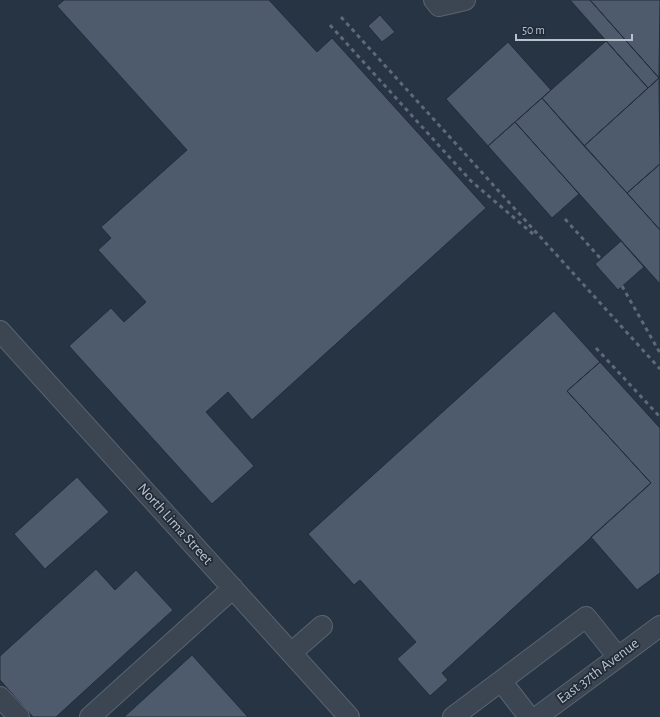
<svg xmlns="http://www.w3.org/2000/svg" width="660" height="717" font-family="'Alegreya Sans',sans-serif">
<rect width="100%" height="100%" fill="#273443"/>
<path fill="#4e5b6c" stroke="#222d3a" d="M64,0H269L317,52L332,38L486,208L252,420L228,392L206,412L254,466L212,504L69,346L111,308L124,322L146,302L98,250L111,238L101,227L187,150L57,6Z
M570,0H590L659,78L648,88Z
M590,0H660L659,78Z
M380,15L395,32L382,42L368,26Z
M606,41L648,88L584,146L542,98Z
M508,42L551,90L488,146L446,99Z
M659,78L660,164L627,193L584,146Z
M542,98L660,230V284L515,122Z
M515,122L579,194L552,218L488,146Z
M660,164V230L627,193Z
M621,241L644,267L618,290L595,264Z
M554,311L600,362L567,391L651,483L442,673L448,680L430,696L397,659L416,642L360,580L354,585L308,534Z
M600,362L660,428V573L637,590L591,537L651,483L567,391Z
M77,477L109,512L45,569L14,534Z
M96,569L115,590L136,570L173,610L56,717H33L0,680V656Z
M192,655L248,717H124Z"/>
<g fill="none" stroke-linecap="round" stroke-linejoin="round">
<defs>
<path id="minor" d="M434,0L439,6L465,0
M0,331L349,717
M291,653L322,626
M502,682L529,717
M0,697L19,717
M90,717L233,588
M453,717L586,617L618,657
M537,717L660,626"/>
</defs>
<use href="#minor" stroke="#5a6470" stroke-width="22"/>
<use href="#minor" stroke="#3c4653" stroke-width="20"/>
<path stroke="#5e6a79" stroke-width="3" stroke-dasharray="4 4" stroke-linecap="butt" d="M341,17L660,369
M330,25L471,181L533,234
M565,219L601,259
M622,286L660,353
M596,348L660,417"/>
</g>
<g text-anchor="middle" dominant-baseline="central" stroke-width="3.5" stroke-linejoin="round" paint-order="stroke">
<g font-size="15" fill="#b9c1cc" stroke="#202a38">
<text transform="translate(175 524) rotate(48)">North Lima Street</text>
<text transform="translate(598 671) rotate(-37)">East 37th Avenue</text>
</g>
</g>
<path d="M516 34v6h116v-6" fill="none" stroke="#b9c1cc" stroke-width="2"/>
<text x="522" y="34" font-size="12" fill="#b9c1cc" stroke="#202a38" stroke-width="3" paint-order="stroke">50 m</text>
</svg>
